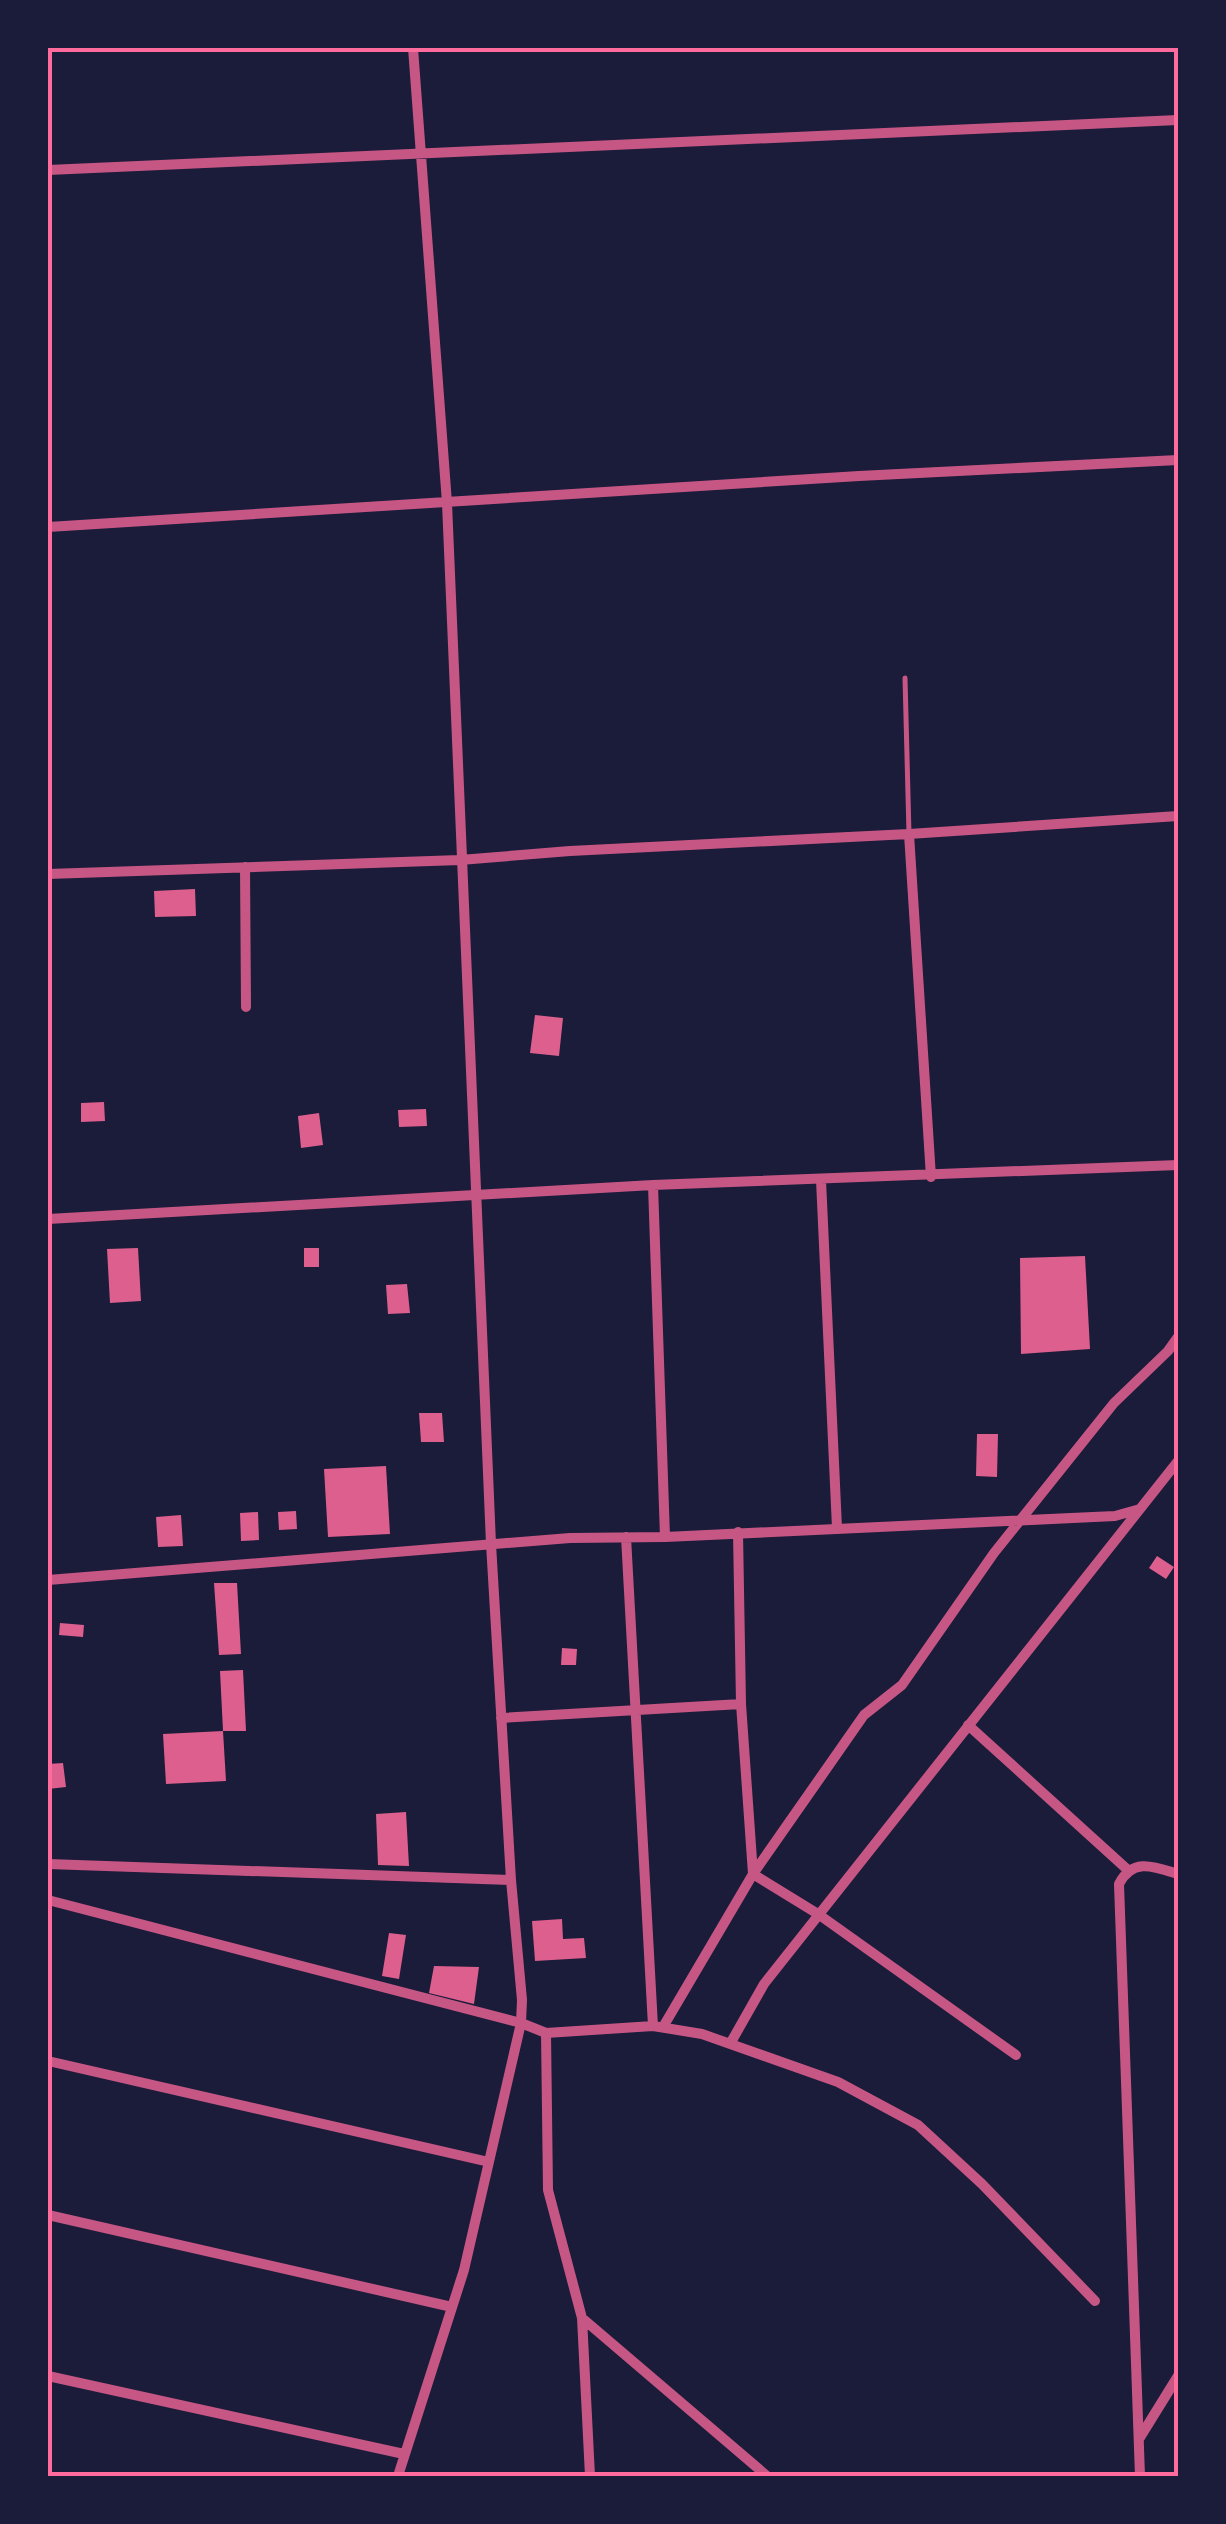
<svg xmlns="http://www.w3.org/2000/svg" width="1226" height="2524" font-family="'PT Serif',serif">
<rect width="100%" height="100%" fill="#1b1b3a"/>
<path fill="#dd5f8e" d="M195,889L196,916L155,917L154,891Z
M535,1015L563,1018L559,1056L530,1053Z
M104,1102L105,1121L81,1122V1103Z
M426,1109L427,1126L399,1127L398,1110Z
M319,1113L323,1145L301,1148L298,1116Z
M138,1248L141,1301L110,1303L107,1249Z
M304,1248H319V1267H304Z
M1085,1256L1090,1349L1021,1354L1020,1258Z
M407,1284L410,1313L388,1314L386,1285Z
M419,1413H442L444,1442H421Z
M977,1434H998L997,1477L976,1476Z
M386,1466L390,1534L328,1537L324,1469Z
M296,1511L297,1529L279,1530L278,1512Z
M258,1512L259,1540L241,1541L240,1513Z
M181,1515L183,1546L158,1547L156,1517Z
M1157,1556L1174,1567L1166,1579L1149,1568Z
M214,1583H237L241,1654L219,1655Z
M60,1623L84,1625L83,1637L59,1635Z
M562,1648L577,1649L576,1665H561Z
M243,1670L246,1731H223L220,1671Z
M223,1731L226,1781L166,1784L163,1734Z
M63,1763L66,1787L48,1789V1764Z
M406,1812L409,1866L378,1865L376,1814Z
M562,1919L563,1939L584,1938L586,1958L535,1961L532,1921Z
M389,1933L406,1935L399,1979L382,1976Z
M434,1966L479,1967L474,2004L429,1993Z"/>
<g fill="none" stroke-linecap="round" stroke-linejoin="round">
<path stroke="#c65784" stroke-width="5" d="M905,678L909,834"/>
<path stroke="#c65784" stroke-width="10" d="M48,170L1178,120
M48,527L859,476L1178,460
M909,834L931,1177
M245,867L246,1007
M48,874L460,860L570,851L909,834L1178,816
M821,1180L837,1528
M653,1185L665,1537
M48,1219L653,1185L1178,1165
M738,1532L741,1704L753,1874L818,1914L1016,2055
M626,1537L653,2026
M48,1580L570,1538L665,1537L1115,1516L1140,1509
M501,1718L741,1704
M968,1725L1129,1871
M48,1864L511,1880
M48,1900L521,2023L546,2033L653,2026L702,2034L838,2082L918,2125L982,2184L1095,2301
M663,2027L753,1874L864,1715L902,1685L994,1553L1114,1403L1168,1351L1178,1337
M546,2033L548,2190L582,2318L590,2476
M730,2044L764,1984L1178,1461
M48,2061L489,2162
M48,2215L452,2307
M582,2318L767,2476
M48,2376L404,2454
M1139,2439L1178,2376
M398,2476L464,2270L521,2023L522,2000L511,1880L491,1544L447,503L413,48
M1140,2476L1119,1884C1133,1857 1155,1867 1178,1874"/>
</g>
<rect width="1226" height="2524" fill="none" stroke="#1b1b3a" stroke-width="100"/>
<rect x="50" y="50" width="1126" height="2424" fill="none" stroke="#ff6b9d" stroke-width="4"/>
</svg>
